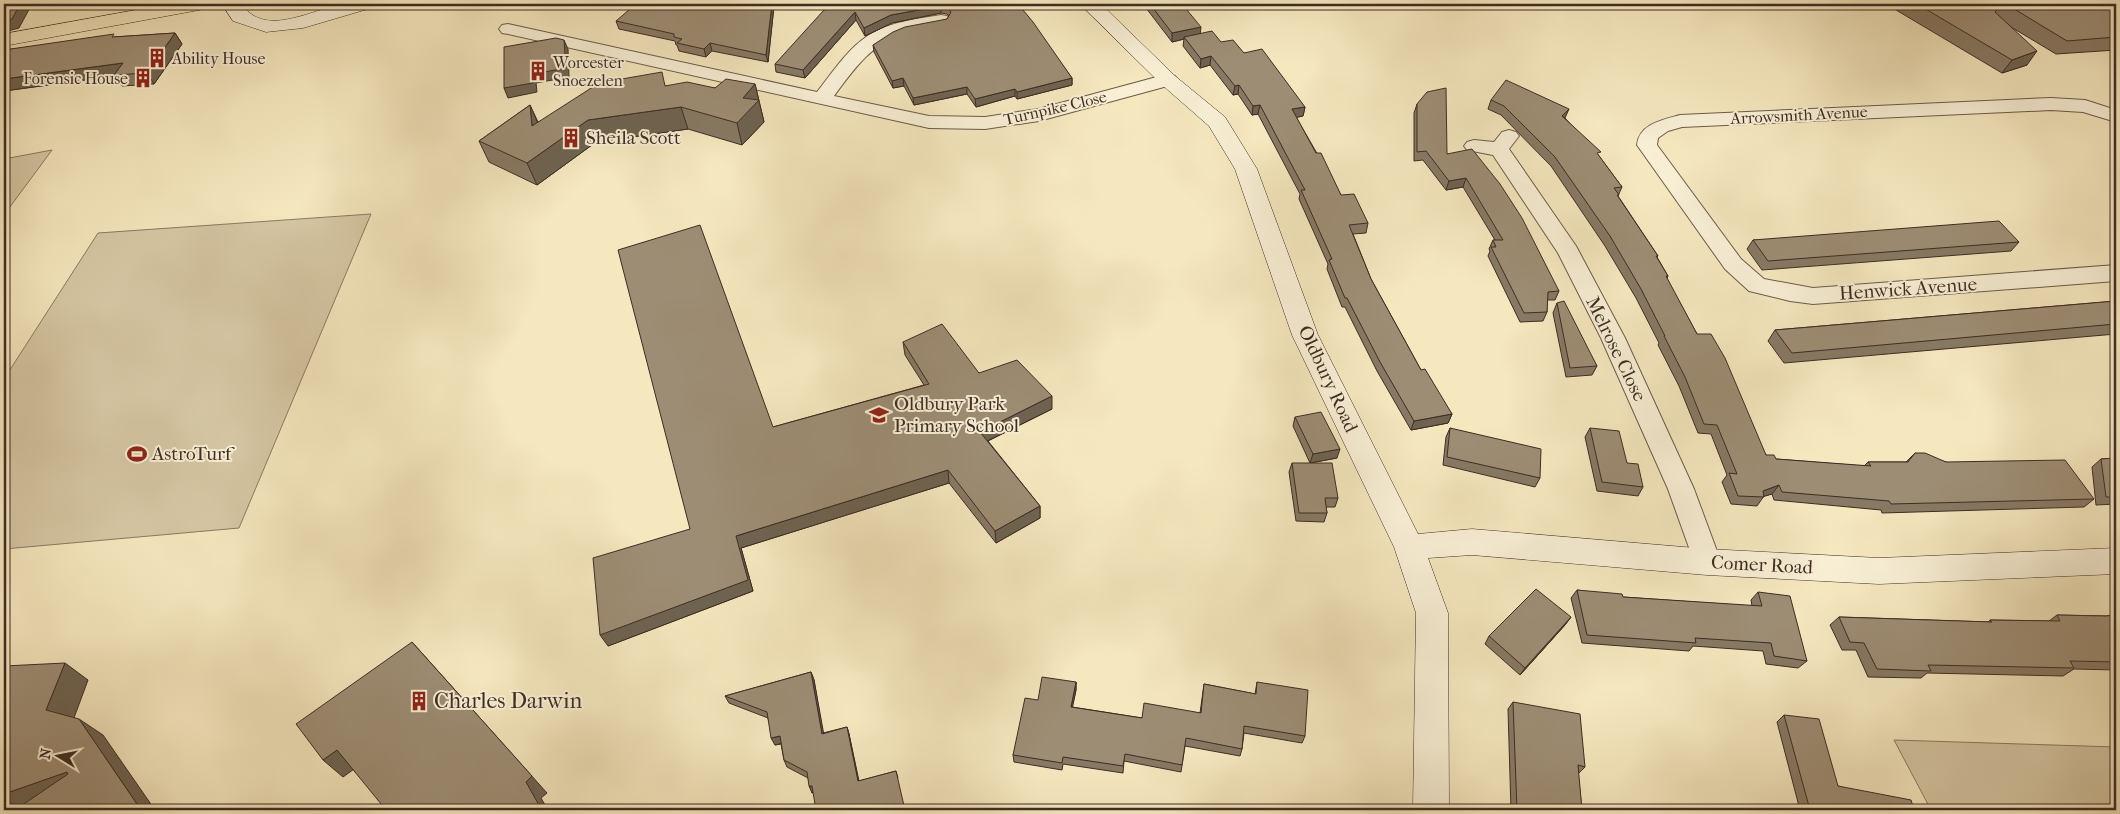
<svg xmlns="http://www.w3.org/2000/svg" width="2120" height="814" font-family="'IM FELL French Canon',serif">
<rect width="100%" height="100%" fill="#f5e7be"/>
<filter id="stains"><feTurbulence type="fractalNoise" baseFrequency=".004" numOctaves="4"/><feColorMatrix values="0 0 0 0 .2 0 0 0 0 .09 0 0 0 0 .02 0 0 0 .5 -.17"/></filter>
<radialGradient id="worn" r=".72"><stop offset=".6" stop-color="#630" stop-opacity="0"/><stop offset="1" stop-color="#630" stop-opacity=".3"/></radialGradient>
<path fill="#d6c7a4" stroke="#8a7a64" d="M52,150L4,215V159Z
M371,214L239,528L4,549V379L98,233Z
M1894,740L2116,747V810H1931Z"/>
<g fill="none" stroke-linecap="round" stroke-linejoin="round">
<defs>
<path id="street" d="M941,15L947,16L950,20L947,24C934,27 919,28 905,33C872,43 854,69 834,96L929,116L985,117L1038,109L1168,74L1175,76L1178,80L1175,84L1039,121L985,129L929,128L508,34L502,33L499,29L502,25L508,24L817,92C832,73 846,51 866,37C888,22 916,19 941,15Z
M2051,98L2085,100L2116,110V122L2083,112L2051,110L1682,127L1668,131L1658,138L1657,145L1741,259L1764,279L1813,288L2116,265V281L1813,304L1790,301L1749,291L1725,269L1637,145C1639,124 1662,120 1680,115Z
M1509,130L1516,132L1519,136L1509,149L1576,246L1625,338L1694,489L1721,562L1717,570L1707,574L1697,570L1668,489L1601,338L1558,253L1493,155L1467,150L1464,146L1467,142L1474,140L1494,142L1502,132Z"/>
<path id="secondary" d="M222,4H242C265,40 315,7 346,4C355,3 365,3 374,4L371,8L303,28L266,32L233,21Z
M1080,4H1101L1175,76L1225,117L1257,169L1318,335L1418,534L1472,529L1707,549L1879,558L2116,548V574L1879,584L1707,575L1472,555L1428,558L1448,613L1449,810H1413L1416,613L1394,547L1292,335L1235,169L1209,126L1161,84Z"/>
<path id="primary" d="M169,4H209L206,8L199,10L4,46V34Z"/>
</defs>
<use href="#street" stroke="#6c5b4a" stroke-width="2"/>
<use href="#secondary" stroke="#3e2c24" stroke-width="1"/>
<use href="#primary" stroke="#3e2c24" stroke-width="1"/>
<use href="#street" fill="#f8efd5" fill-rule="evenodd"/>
<use href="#secondary" fill="#f8efd5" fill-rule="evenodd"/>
<use href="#primary" fill="#f5e7be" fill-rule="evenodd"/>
</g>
<path fill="#877964" stroke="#3e2c24" d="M833,4H1018L1072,78V85L1017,99L1015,96L976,107L967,94L914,105L904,86L893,88L874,52L873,45L947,19L949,16L947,14L941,13L892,23L865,36L856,20L805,78L776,72L775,64L835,8Z
M1143,4H1182L1200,34L1244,53L1305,107L1303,116L1296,117L1341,195L1368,223L1366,233L1353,234L1371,279L1421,370L1452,414L1448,423L1411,430L1377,371L1345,307H1342L1327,269L1328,264L1299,199L1300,194L1258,114L1252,115L1238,94L1233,95L1210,65L1200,68L1183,46L1184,39L1172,42Z
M1886,4H2116V50L2056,54L2011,27L2027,65L2002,73Z
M774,6L768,62L712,51L706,57L679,51L677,45H676L675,41L619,29L616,21Z
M175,33L182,44L154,84L122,86L114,76L4,91V50L115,37Z
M755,84L764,122L742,145L688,129L596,142L537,185L489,162L479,141L530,105L538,122L666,86L715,88Z
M1491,100L1565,118L1599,156L1622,187L1618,196L1658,256L1657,257L1668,276L1667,279L1697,334L1766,455L1776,459L1864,466L1868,462H1906L1915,453L1946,462L2094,499L2084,507L1882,513L1881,510L1774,500L1772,494L1764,496L1757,506L1731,504L1722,482L1727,475L1711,434L1698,433L1679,386L1658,345L1659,343L1636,298L1605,246L1551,166L1501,115L1488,109Z
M1417,104L1447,154L1559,291L1555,300H1547V312L1543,321L1520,322L1488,256L1490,251L1489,249L1493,240H1495L1463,187L1446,190L1423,160L1414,161V113Z
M1753,240L2019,242L2011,251L1762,270L1747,249Z
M2116,301V334L1784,363L1768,341L1775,330Z
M1557,303L1597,366L1592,375L1566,377L1553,313Z
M903,342L979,373L1052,409L988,441L1040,506V518L996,543L949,483L741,548L753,591L608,646L690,529L773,427L924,385L905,355Z
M1295,417L1337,458L1310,463L1293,426Z
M1450,428L1540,478L1535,487L1443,465L1446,437Z
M1590,428L1627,463L1643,487L1638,496L1597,491L1585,437Z
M2116,458V504L2096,505L2092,467L2101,459Z
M1292,463L1338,498L1335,507H1326L1327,513L1324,522L1296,521L1289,472Z
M1577,590L1623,597L1752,606L1751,600L1758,592L1807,661L1798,668L1766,664L1763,651L1693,646L1689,651L1582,643L1571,598Z
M2057,615L2106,616L2116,615V670L2074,669L2063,676L1927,673L1921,678L1868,677L1856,650H1842L1830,625L1839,617L1988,622L1990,620L2049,621Z
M1571,617L1565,625L1520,675L1485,644L1489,636Z
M811,672L814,680L823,733L847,727L849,734L859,781L896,771L898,778L812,793L808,778L787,767L784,760L781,744L775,745L768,718L729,703L725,696Z
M1076,682V690L1072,707L1142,718L1200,713L1204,684L1255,694L1257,682L1305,736L1302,743L1244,733L1242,749L1240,756L1185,746L1181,772L1124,761L1123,773L1063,764L1062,770L1014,762L1013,755L1038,700Z
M1513,702L1585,767L1578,774L1582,810H1511L1508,709Z
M1784,715L1838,786L1914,810H1800L1777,722Z"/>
<path fill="#6e6351" stroke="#3e2c24" d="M20,4H32L19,28L4,32V21Z
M772,4H774V6L768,62L766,55Z
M941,6V13L892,23L865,36L864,28L891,15Z
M855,12L856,20L805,78L803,70Z
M1201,27L1200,36L1184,37V39L1172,42V33Z
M175,33L182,44L154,84L147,73Z
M564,40L568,49L569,77L536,83L537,92L508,98L504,88L533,74Z
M710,43L712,51L706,57L704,49Z
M2037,51L2027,65L2002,73L2012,60Z
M1211,56L1210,65L1200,68L1201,59Z
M123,63L114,76L4,91V79Z
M903,78L904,86L893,88L892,81Z
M1072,78V85L1017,99V92Z
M755,84L764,122L742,145L737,123L743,98Z
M1239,85L1238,94L1233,95L1235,86Z
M967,87V94L914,105L913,98Z
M1015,89V96L976,107L975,99Z
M530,105L539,126H532Z
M1260,105L1258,114L1252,115L1253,106Z
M681,107L688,129L596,142L537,185L527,163L588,120Z
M1305,107L1303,116L1290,119L1292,109Z
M1569,109L1565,118L1562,116Z
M1466,178L1463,187L1446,190L1449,181Z
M1052,396V409L981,444L980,432Z
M1452,414L1448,423L1411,430L1414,421Z
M1340,449L1337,458L1310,463L1313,454Z
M948,470L949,483L741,548L753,591L608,646L600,635L736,536Z
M1779,485L1772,494L1762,497L1763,491Z
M1040,506V518L996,543L995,531Z
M1571,617L1565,625L1520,675L1525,668Z
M412,642L547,793L541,798L548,810H543L540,807Z
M65,663L88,680L71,726L46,710Z
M811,672L814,680L825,741L822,734Z
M1076,682V690L1071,715V707Z
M79,719L103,735L155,810H141Z
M847,727L849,734L860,788L858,781Z
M780,736L783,743L775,745L771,738Z
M337,750L357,767L343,777L323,760Z
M67,772L92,787L25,810H4V794Z
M809,786H812L815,792L812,793Z"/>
<path fill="#9d8d74" stroke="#3e2c24" d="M4,4H20L12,19L4,21Z
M636,4H772L766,55L710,43L704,49L677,43L682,39L674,37V34L616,21Z
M835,4H1018L1033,22L1072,78L1017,92L1015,89L975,99L967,87L913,98L903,78L892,81L873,45L893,32L905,27L947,19L951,12L947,7L941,6L891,15L864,28L855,12L803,70L775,64L824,10L837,7Z
M1150,4H1182L1201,27L1172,33Z
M1917,4H2001L1995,12L2037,51L2012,60Z
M2006,4H2116V37L2067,41Z
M1212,31L1221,42L1233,40L1244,53L1262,49L1305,107L1292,109L1316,153H1321L1341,195L1354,194L1368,223L1349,225L1371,279L1421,370L1425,369L1452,414L1414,421L1380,362L1347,298H1345L1329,260L1332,259L1301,190H1305L1260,105L1253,106L1239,85L1235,86L1211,56L1201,59L1184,37Z
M175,33L147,73L114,75L123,63L4,79V50L114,34L112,37Z
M556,38L564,40L566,68L533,74V83L504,88V47Z
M662,72L665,86L687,82L715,88L726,79L755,84L743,98L759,100L737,123L681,107L588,120L527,163L479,141L530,105L532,126L599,83Z
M1506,80L1569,109L1562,116L1601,152L1597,153L1622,187L1614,188L1619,195H1617L1658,256H1656L1668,276H1666L1697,334H1711L1725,358L1766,455H1774L1776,459L1871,466L1868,462H1908L1915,453H1925L1946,462L2065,460L2094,499L1891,504L1889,501L1782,492L1779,485L1763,491L1764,497L1738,496L1729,473L1737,474L1717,425L1704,424L1685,377L1664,336H1665L1641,289L1610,236L1555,157L1504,106L1491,100Z
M1446,88L1447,154L1472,149L1500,184L1522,218L1559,291L1548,292L1547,312L1524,313L1491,247H1496L1493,240H1503L1466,178L1449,181L1426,151L1417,152V104L1427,92Z
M1999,221L2019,242L1768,261L1753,240Z
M700,225L773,427L929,384L903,342L942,324L979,373L1017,360L1052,396L980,432L1040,506L995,531L948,470L736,536L748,580L600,635L593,558L690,529L618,250Z
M1564,301L1597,366L1570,368L1557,303Z
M2116,301V324L1792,353L1775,330Z
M1321,412L1340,449L1313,454L1295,417Z
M1450,428L1541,449L1540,478L1447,457Z
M1590,428L1619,431L1627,463L1638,464L1643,487L1602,482Z
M2116,458V497H2106L2101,459Z
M1292,463H1332L1338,498H1325L1327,513H1299Z
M1536,589L1571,617L1525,668L1489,636Z
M1577,590L1622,594L1623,597L1762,606L1758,592L1790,596L1807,661L1774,656L1771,643L1695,638L1696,643L1587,635Z
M2057,615L2106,616L2116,615V662L2070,661L2074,668L1928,665L1931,671L1877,669L1864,643L1850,642L1839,617L1992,622L1990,620L2060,621Z
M412,642L532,776L526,782L540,807L543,810H386L337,750L323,760L296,724Z
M65,663L46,710L79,719L141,810H15L68,774L67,772L4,794V666Z
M811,672L822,734L847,727L858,781L896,771L905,810H816L812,786H809L807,772L784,760L780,736L771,738L767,712L725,696Z
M1042,677L1076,682L1071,707L1142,718L1144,703L1201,713L1204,684L1256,694L1257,682L1308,690L1305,736L1244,726L1242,749L1186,738L1182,765L1125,754L1123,766L1063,757L1062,763L1013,755L1025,698L1038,700Z
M1513,702L1580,714L1585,767L1578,765L1582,810H1517Z
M1784,715L1819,719L1838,786L1911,800L1914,810H1810Z
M1215,807L1272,810H1215Z"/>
<defs>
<symbol id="building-bare" viewBox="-9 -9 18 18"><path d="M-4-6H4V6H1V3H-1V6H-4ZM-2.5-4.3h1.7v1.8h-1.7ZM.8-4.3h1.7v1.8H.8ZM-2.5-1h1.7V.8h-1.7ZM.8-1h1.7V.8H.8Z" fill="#8f2418" stroke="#f8efd5" stroke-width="2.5" paint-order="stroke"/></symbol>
<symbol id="school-bare" viewBox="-9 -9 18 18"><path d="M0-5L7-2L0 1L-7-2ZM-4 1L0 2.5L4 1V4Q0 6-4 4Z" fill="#8f2418" stroke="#f8efd5" stroke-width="2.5" paint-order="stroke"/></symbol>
<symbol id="stadium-bare" viewBox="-9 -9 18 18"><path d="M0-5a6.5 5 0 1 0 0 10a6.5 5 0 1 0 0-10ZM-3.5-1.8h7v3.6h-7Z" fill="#8f2418" stroke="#f8efd5" stroke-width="2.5" paint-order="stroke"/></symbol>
</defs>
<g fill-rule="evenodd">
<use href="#building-bare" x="143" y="44" width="28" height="28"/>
<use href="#building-bare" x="524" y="57" width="28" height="28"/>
<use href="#building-bare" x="129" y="64" width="28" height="28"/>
<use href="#building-bare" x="557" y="124" width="28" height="28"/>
<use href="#school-bare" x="865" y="401" width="28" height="28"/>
<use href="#stadium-bare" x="123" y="440" width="28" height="28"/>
<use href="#building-bare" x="405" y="687" width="28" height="28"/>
</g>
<g text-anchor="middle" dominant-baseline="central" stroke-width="4" stroke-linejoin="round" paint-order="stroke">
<g font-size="16" fill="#3e2c24" stroke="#f8efd5" text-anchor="start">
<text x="172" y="58">Ability House</text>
<text x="553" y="62">Worcester<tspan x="553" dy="18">Snoezelen</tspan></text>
<text x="128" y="78" text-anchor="end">Forensic House</text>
</g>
<g font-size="16" fill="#3e2c24" stroke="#f8efd5">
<text transform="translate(1055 108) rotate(-13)">Turnpike Close</text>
<text transform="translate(1799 115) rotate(-3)">Arrowsmith Avenue</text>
</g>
<g font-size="19" fill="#3e2c24" stroke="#f8efd5" text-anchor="start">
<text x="586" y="138">Sheila Scott</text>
<text x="894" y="404">Oldbury Park<tspan x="894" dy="22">Primary School</tspan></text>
<text x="152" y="454">AstroTurf</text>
</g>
<g font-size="19" fill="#3e2c24" stroke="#f8efd5">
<text transform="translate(1908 289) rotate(-4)">Henwick Avenue</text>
<text transform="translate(1616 349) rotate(64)">Melrose Close</text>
<text transform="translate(1328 379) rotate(65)">Oldbury Road</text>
<text transform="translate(1762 565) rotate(3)">Comer Road</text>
</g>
<g font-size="22" fill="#3e2c24" stroke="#f8efd5" text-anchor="start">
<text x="434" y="701">Charles Darwin</text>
</g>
</g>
<rect width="2120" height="814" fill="none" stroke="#f5e7be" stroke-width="20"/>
<rect x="5" y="5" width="2110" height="804" fill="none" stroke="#3e2c24" stroke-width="2.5"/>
<rect x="10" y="10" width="2100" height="794" fill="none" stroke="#3e2c24"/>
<g transform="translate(58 756) rotate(280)" stroke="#f8efd5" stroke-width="4" paint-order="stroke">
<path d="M0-4L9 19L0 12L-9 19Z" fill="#3e2c24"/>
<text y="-8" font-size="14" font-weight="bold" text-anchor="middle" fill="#3e2c24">N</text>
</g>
<rect width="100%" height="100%" filter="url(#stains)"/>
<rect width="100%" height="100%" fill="url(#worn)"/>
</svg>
